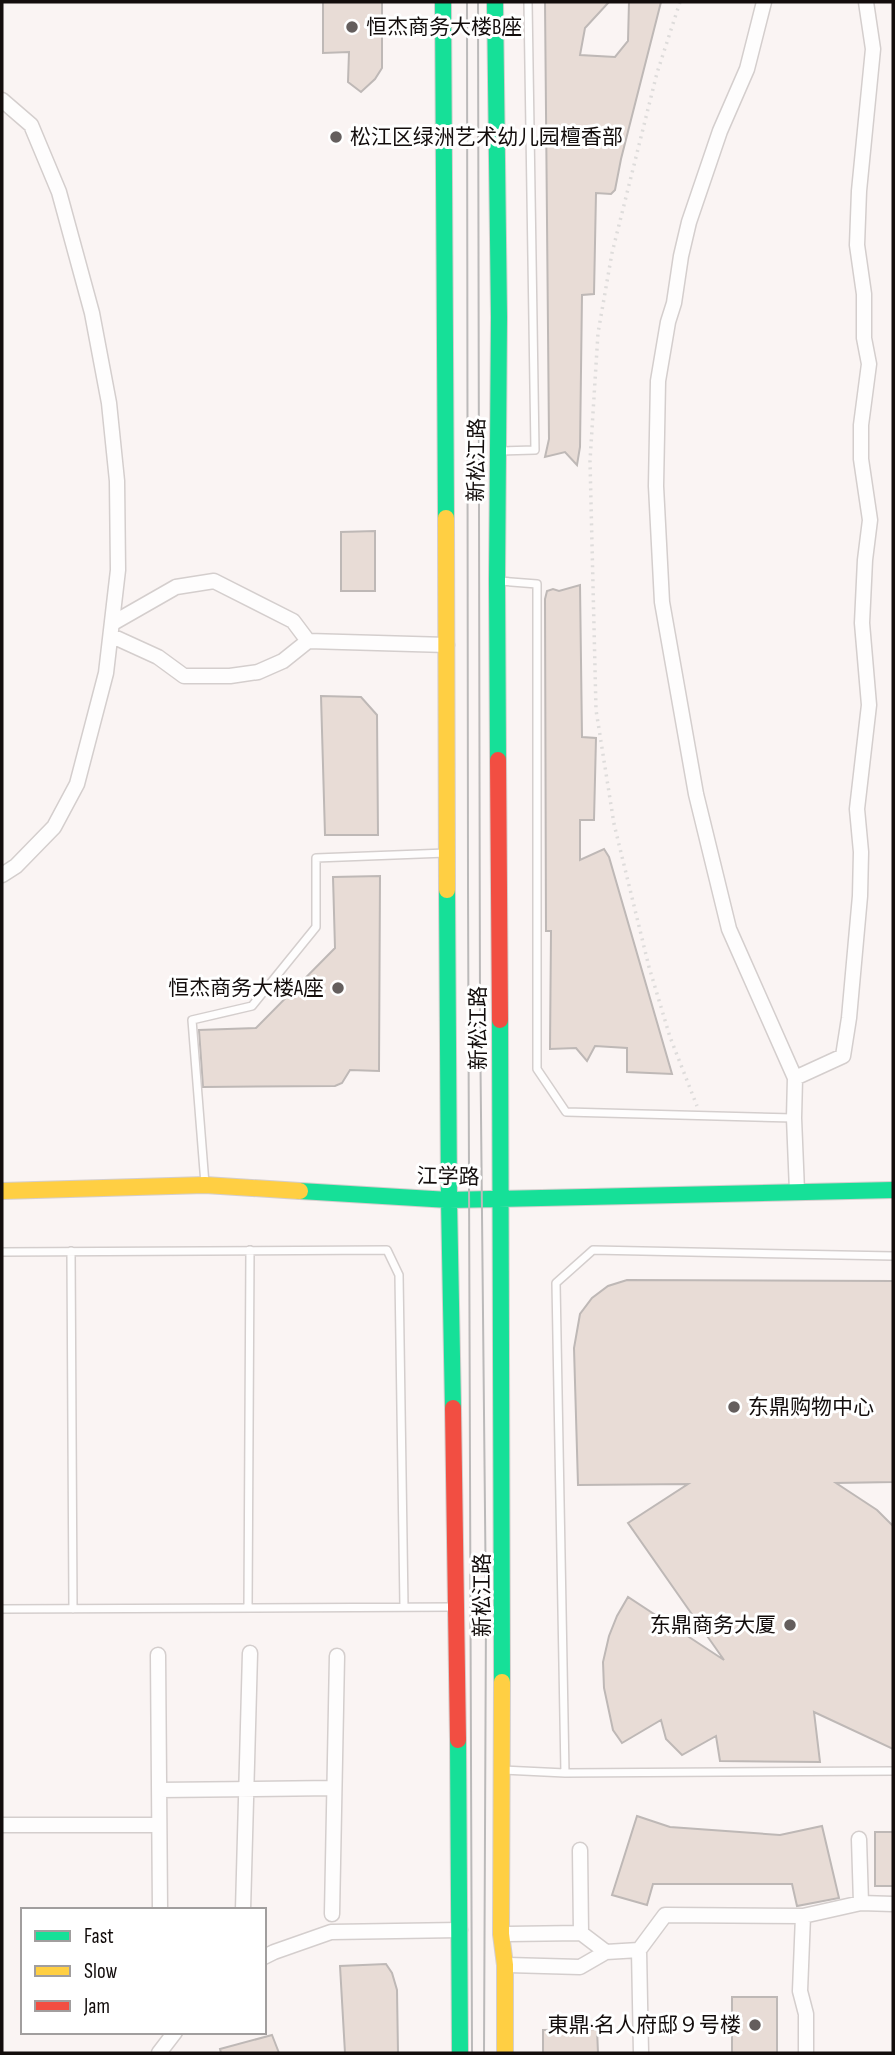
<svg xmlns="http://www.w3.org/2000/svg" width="895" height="2055" font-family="'Sofia Sans Condensed','Noto Sans SC',sans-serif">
<rect width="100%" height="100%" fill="#faf4f3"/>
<path fill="#e8dcd6" stroke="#beb8b6" stroke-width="2" d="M323,2H382V68L375,79L361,92L348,82L349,52L323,53Z
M545,2H609L585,28L580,55L615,57L628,41L629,2H661L621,159L615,190L611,194L596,193L594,294L582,295L580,447L577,465L565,452L545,457L549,439Z
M375,531V591H341V532Z
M580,585L582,737L596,738L594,820H580V860L604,849L609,857L672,1074L627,1072V1048L595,1046L587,1061L576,1048L550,1049L551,931H546L545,599L547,591L553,589L559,591Z
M321,696L361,697L377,715L378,835H325Z
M380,876L379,1071L350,1070L342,1083L335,1086L203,1087L199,1030L256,1028L335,948L333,877Z
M627,1280L893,1281V1482L836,1483L877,1510L893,1526V1749L814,1712L820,1762L720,1761L716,1736L682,1755L666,1739L661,1720L622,1743L613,1730L604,1688L603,1662L609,1636L617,1616L628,1597L724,1660L628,1523L688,1484L578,1485L574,1348L580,1314L592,1298L608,1286Z
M637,1816L670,1827L780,1835L822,1826L839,1898L797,1906L792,1884H653L647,1905L612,1895Z
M875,1832H893V1886H875Z
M386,1964L392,1973L397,1990L398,2053H345L340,1966Z
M732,1997H777V2053H732Z
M597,2029L598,2053H543V2030Z
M272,2035L279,2053H221L220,2049Z"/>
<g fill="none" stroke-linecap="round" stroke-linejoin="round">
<defs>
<path id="lane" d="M500,451L535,450L528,2
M500,581L537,584V1069L566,1112L794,1118
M205,1184L192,1020L252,1006L316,927V858L446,853
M71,1251L73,1609
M2,1252L387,1250L399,1275L404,1607
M248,1608L250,1250
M2,1609L456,1607
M503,1770L565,1773L893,1771
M565,1773L556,1283L593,1250L893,1256"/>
<path id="street" d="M764,2L747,69L720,131L689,222L681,256L674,303L668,322L658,381L656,486L662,602L696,794L729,929L795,1078L794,1118L797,1191
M2,100L31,125L59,192L92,313L109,403L117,481L118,570L106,673L77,784L54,827L16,866L2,875
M113,623L176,587L214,581L293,621L308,641L447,645
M112,636L158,657L184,676H230L258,672L283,661L308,641
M795,1078L843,1056L849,1018L860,896L861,852L857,809L869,705L862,623L865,560L870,520L861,459V425L869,364L864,338V294L857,245L859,191L873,49L866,2
M158,1655L160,1910
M159,1790L334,1788
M2,1825H159
M859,1839L861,1903
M580,1850L581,1933
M243,1910L250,1653
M332,1914L337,1656
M803,1916L800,1991L806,2014V2053
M501,1934L581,1933L606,1952
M264,1957L274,1952L331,1932L460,1930
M505,1965L580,1967L606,1952L639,1950
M159,2053L175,2032
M641,2053L639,1950L665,1915L803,1916L861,1903L893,1904"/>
<path id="fast" d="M443,2L446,518
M495,2L499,317L497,581L498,760
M447,890L449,1200L453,1408
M500,1020L502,1682
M300,1191L449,1200L893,1190
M458,1740L460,2053"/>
<path id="slow" d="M446,518L447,890
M2,1191L205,1185L300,1191
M502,1682L501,1934L505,1965V2053"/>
<path id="jam" d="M498,760L500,1020
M453,1408L458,1740"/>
</defs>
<use href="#lane" stroke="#d4cecd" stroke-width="10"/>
<use href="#street" stroke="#d4cecd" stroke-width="17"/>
<use href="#fast" stroke="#d4cecd" stroke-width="18"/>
<use href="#slow" stroke="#d4cecd" stroke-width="18"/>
<use href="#jam" stroke="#d4cecd" stroke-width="18"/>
<path stroke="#dedcdb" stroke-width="3.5" stroke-dasharray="2 5" stroke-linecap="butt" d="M680,2L657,73L612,253L598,333L590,461L596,710L614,824L649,967L670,1037L697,1106"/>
<use href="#lane" stroke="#fefdfd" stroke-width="7"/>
<use href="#street" stroke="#fefdfd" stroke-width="14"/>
<use href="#fast" stroke="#16e098" stroke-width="16"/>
<use href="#slow" stroke="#ffcf43" stroke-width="16"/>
<use href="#jam" stroke="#f24e42" stroke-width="16"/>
<path stroke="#bbb9b9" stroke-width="2" d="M467,2L468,885L472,2053
M478,2L480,1016L486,1611L484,2053"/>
</g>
<g fill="#645e5d" stroke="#fff" stroke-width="2.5">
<circle cx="352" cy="27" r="7"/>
<circle cx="336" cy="137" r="7"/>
<circle cx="338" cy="988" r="7"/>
<circle cx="734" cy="1407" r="7"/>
<circle cx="790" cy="1625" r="7"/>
<circle cx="755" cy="2025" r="7"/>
</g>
<g text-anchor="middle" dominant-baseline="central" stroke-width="6" stroke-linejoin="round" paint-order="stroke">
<g font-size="21" fill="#130d0c" stroke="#fff" text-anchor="start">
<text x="366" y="27">恒杰商务大楼B座</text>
<text x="350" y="137">松江区绿洲艺术幼儿园檀香部</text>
<text x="324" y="988" text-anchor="end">恒杰商务大楼A座</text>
<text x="748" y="1407">东鼎购物中心</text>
<text x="776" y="1625" text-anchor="end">东鼎商务大厦</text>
<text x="741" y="2025" text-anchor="end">東鼎·名人府邸９号楼</text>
</g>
<g font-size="21" fill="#130d0c" stroke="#fff">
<text transform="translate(477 460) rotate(-89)">新松江路</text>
<text transform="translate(478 1028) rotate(-90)">新松江路</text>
<text transform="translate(448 1177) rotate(1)">江学路</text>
<text transform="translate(482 1595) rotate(-90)">新松江路</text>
</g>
</g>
<rect width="895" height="2055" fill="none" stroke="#130d0c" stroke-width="7"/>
<rect x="21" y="1908" width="245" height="126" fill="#ffffff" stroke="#a19e9e" stroke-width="2"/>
<rect x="35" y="1931" width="35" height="10" fill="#16e098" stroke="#a19e9e" stroke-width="2"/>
<text x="84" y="1943" font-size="21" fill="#130d0c">Fast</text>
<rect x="35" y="1966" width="35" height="10" fill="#ffcf43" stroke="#a19e9e" stroke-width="2"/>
<text x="84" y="1978" font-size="21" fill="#130d0c">Slow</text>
<rect x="35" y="2001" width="35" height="10" fill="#f24e42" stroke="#a19e9e" stroke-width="2"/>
<text x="84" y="2013" font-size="21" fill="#130d0c">Jam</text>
</svg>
